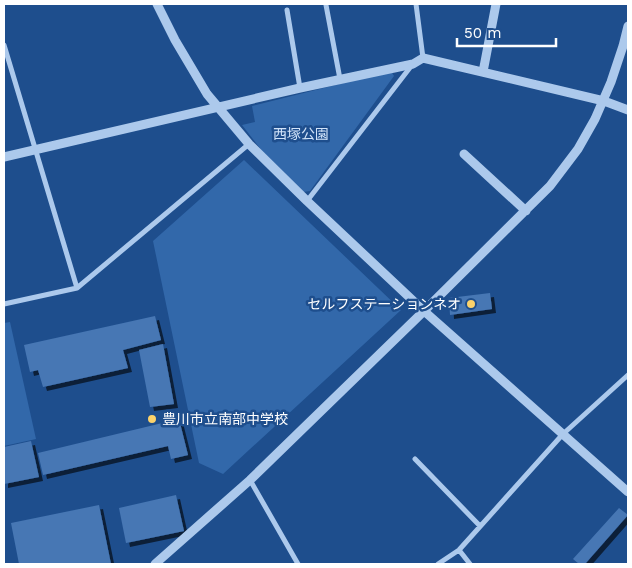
<svg xmlns="http://www.w3.org/2000/svg" width="632" height="568" font-family="'Work Sans','Noto Sans JP',sans-serif">
<defs>
<filter id="shadow"><feDropShadow dx="4" dy="4" stdDeviation="0" flood-color="#0009"/></filter>
</defs>
<rect width="100%" height="100%" fill="#1e4e8d"/>
<path fill="#3268aa" d="M391,71L394,76L310,191L303,192L266,156L242,125L255,122L252,106Z
M244,160L401,310L223,474L199,463L153,241Z
M10,322L36,439L4,446V323Z"/>
<path fill="#4777b4" filter="url(#shadow)" d="M490,293L492,309L450,315L449,298Z
M155,316L161,340L123,350L128,368L43,387L38,370L30,372L24,345Z
M163,344L174,404L150,407L139,350Z
M179,419L188,455L171,459L168,446L43,475L38,453Z
M31,441L39,477L4,484V447Z
M176,495L184,531L126,543L119,508Z
M99,505L111,564H19L11,523Z
M619,508L628,515L585,564H579L573,559Z"/>
<g fill="none" stroke-linecap="round" stroke-linejoin="round">
<path stroke="#acc9ec" stroke-width="5" d="M416,4L423,58
M326,5L340,79
M287,10L300,88
M4,45L77,288
M307,201L412,65
M4,304L77,288L249,144
M415,459L480,526
M250,480L298,564
M459,550L470,564
M438,564L459,550L563,434L628,375"/>
<path stroke="#acc9ec" stroke-width="9" d="M157,4L175,40L207,94L249,144L307,201L424,311L628,492
M483,72L496,4
M464,154L526,211
M4,157L300,88L413,64L423,58L604,101L628,110
M155,564L250,480L424,311L550,186L578,149L595,119L611,82L623,46L628,26"/>
</g>
<g fill="#fbd26b" stroke="#1e4e8d" stroke-width="2">
<circle cx="471" cy="304" r="5"/>
<circle cx="152" cy="419" r="5"/>
</g>
<g text-anchor="middle" dominant-baseline="central" stroke-width="5" stroke-linejoin="round" paint-order="stroke">
<g font-size="14" fill="#d1e3f9" stroke="#1e4e8d">
<text x="301" y="134">西塚公園</text>
</g>
<g font-size="14" fill="#fff" stroke="#1e4e8d" text-anchor="end">
<text x="461" y="304">セルフステーションネオ</text>
<text x="162" y="419" text-anchor="start">豊川市立南部中学校</text>
</g>
</g>
<rect width="632" height="568" fill="none" stroke="#ffffff" stroke-width="10"/>
<path d="M457 38v8h99v-8" fill="none" stroke="#ffffff" stroke-width="2.5"/>
<text x="464" y="38" font-size="15" fill="#ffffff" stroke="#1e4e8d" stroke-width="4" paint-order="stroke">50 m</text>
</svg>
